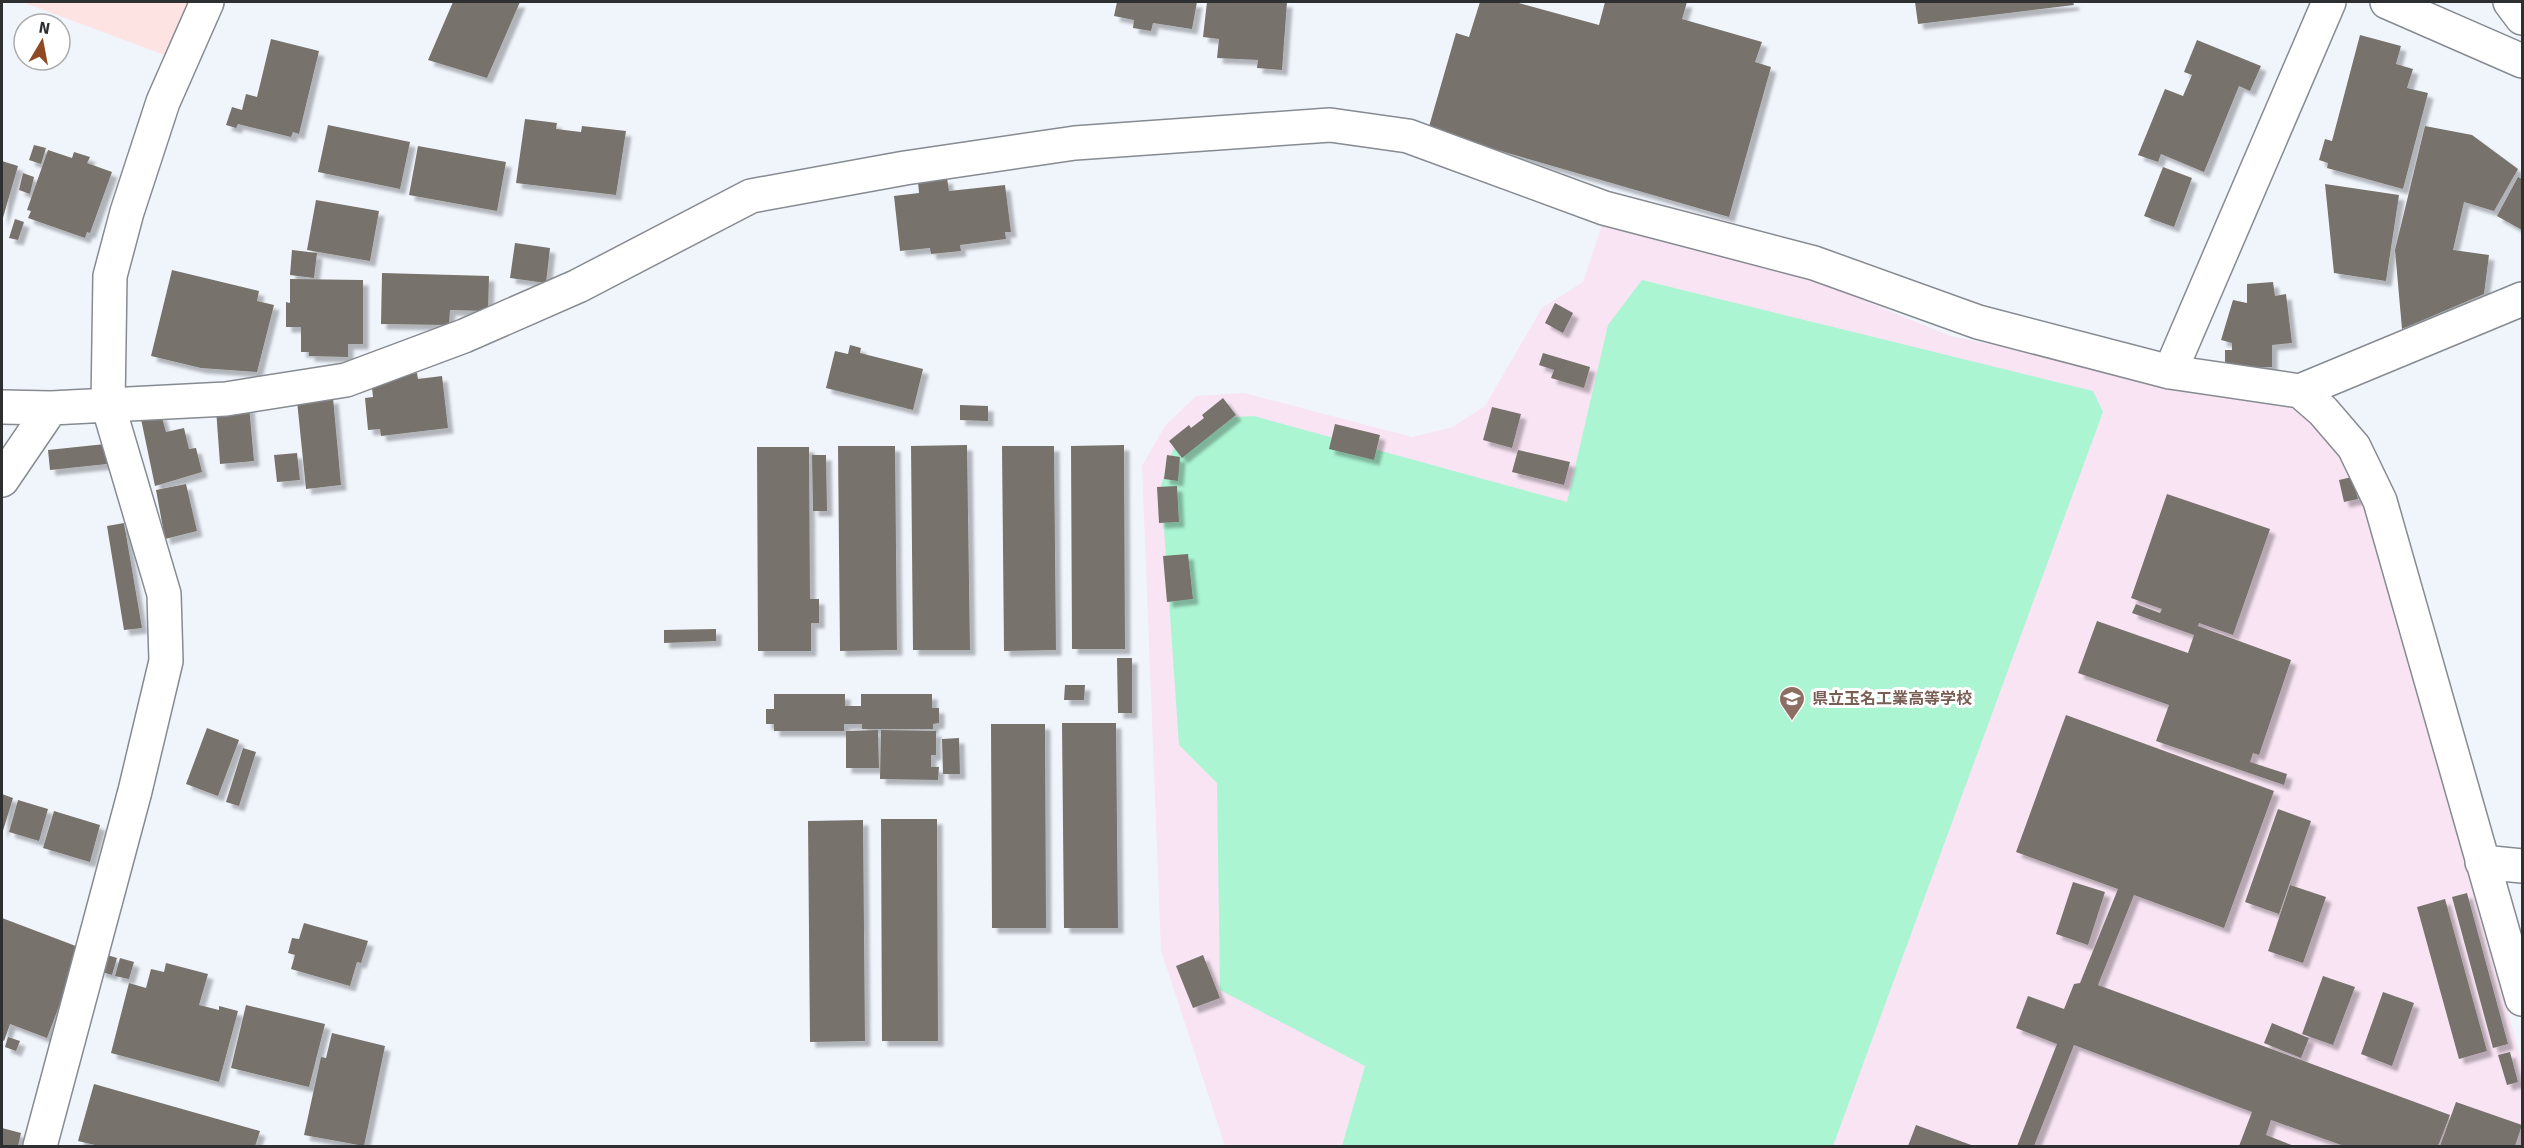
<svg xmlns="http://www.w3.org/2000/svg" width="2524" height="1148" font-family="Signika,'Noto Sans JP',sans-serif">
<defs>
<filter id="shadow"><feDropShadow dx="5.5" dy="5.5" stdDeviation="1.5" flood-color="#0004"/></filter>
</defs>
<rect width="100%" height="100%" fill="#f0f5fc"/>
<path fill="#fee3e3" d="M22,2H191L167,56Z"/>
<path fill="#f8e4f3" d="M1604,219L1807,277L1950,336L2304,411L2373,494L2522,1065V1146H1225L1161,950L1142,466L1165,426L1196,396L1244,393L1412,437L1453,427L1485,406L1542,308L1583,282Z"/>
<path fill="#abf5d3" d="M1642,280L2093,391L2103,412L1833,1146H1342L1365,1066L1220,990L1217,783L1179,745L1161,485L1173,450L1217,418L1254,416L1567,502L1608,325Z"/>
<path fill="#77726c" filter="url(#shadow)" d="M453,2H520L487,78L428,60Z
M1117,2H1197L1192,29L1153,23L1151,31L1133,28L1134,20L1114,16Z
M1207,2H1287L1282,70L1257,68L1258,60L1217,58L1219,39L1203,37Z
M1480,2H1515L1599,25L1605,2H1687L1682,19L1762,42L1755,62L1771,67L1729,217L1428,130L1456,33L1469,37Z
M1915,2H2073L2074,5L1918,24Z
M2360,35L2401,46L2396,64L2413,69L2407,88L2428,93L2403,189L2327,168L2328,163L2319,160L2325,139L2332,141Z
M271,39L319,51L299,134L293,132L291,137L238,124L236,128L226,125L232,107L242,110L246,94L257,97Z
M2197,40L2261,66L2250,91L2239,86L2204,172L2161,154L2158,162L2138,155L2165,89L2183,96L2192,75L2184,72Z
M525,119L557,123L556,129L581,132L582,126L626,131L616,195L516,183Z
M328,125L410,142L400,189L318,172Z
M2425,126L2472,135L2518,169L2494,211L2464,202L2453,250L2489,255L2484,294L2402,329L2395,250Z
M34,145L46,148L41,164L29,160Z
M418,146L506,162L497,211L409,195Z
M48,150L72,158L74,152L90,157L87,163L112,172L90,233L87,232L85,238L28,218L31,211L27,210Z
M2,161L18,166L2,221Z
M2163,167L2192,178L2174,227L2144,216Z
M23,173L34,177L30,194L19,190Z
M2518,177L2522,179V230L2497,216Z
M947,178L949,191L1005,185L1011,232H1005L1006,239L960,245L961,251L931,254L930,248L900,251L894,196L919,193L918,182Z
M2325,184L2399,195L2386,281L2334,273Z
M316,200L379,211L370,261L307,250Z
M15,219L24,222L18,240L9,238Z
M515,243L550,248L546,283L510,278Z
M292,250L317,253L314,278L290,275Z
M172,270L259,291L257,301L274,305L257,372L201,368L151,356Z
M382,273L489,276L488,311L450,310L449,325L381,324Z
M290,279L363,280V344H348V357L309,356V352H301V327H286V302L290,303Z
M2273,282L2275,296L2286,294L2292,343L2272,345V367L2225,369V350H2232V343L2221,340L2233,300L2247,303V284Z
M1555,303L1573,313L1563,333L1545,323Z
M850,345L861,348L860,353L923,369L913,410L826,388L835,351L848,354Z
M1543,353L1590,367L1584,388L1551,378L1554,370L1539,365Z
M417,373L418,379L442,376L448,428L381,436L380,429L368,430L365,398L373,397L371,379Z
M333,398L341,485L306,489L297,401Z
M1223,398L1236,415L1182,458L1169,441L1189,425L1191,428L1204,418L1202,415Z
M960,405L988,406V421L960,420Z
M249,406L254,461L220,464L216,409Z
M1492,407L1521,414L1512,448L1483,440Z
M161,414L166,432L184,428L189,449L196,448L202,472L155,486L141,419Z
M1335,424L1380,435L1374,460L1329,449Z
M105,444L107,464L50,470L48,450Z
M967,445L970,650H913L911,446Z
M1124,445L1125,649H1072L1071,446Z
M838,446H895L897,650L840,651Z
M1002,446H1054L1056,650L1004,651Z
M757,447H809L810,599H819V623H811V651H758Z
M1518,450L1570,462L1564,485L1512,472Z
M297,453L300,480L277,482L274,455Z
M812,455H826L827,511H813Z
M1167,455L1180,457L1178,481L1164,479Z
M2352,477L2358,499L2344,502L2339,480Z
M186,484L197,531L165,539L156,490Z
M1177,486L1179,522L1159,523L1157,487Z
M2167,494L2270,529L2233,635L2199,623L2198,626L2291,660L2259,755L2253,753L2250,762L2287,774L2284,785L2156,741L2169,705L2078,673L2097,621L2188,653L2194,635L2132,613L2136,604L2160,613L2162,609L2131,598Z
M124,523L142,628L124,630L107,526Z
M1188,554L1193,599L1167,602L1163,556Z
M716,629V641L664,643V630Z
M1117,658H1132V713H1118Z
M1065,685H1085L1084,700H1064Z
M774,694H845V706H861V694H932V708H939V723L933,724V729H862V724H844V731H774V724H766V709H774Z
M2066,715L2274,791L2224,928L2134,895L2098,985L2450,1115L2438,1146H2344L2271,1120L2266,1135L2294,1146H2239L2252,1112L2074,1045L2034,1146H2017L2057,1044L2016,1028L2028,996L2064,1009L2074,984L2080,983L2118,889L2016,852Z
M1062,723H1116L1118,928H1064Z
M991,724H1045L1046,928H992Z
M207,728L239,740L218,796L186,784Z
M878,730L879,768H846V731Z
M881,730L936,731V755H931V767H939L938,780L880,779Z
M959,738L960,774H943L942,739Z
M243,748L256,752L239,806L226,802Z
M2,794L13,798L2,834Z
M18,800L48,809L39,841L9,832Z
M2278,809L2311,821L2279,914L2245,902Z
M54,811L100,825L90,862L43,848Z
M881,819H937L938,1041H882Z
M863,820L865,1041L810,1042L808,821Z
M2073,882L2105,892L2088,945L2056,934Z
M2290,885L2326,897L2303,963L2268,951Z
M2467,893L2508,1044L2493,1048L2452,897Z
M2445,899L2487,1051L2459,1059L2417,907Z
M2,918L81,948L47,1038L10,1024L4,1041L2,1040Z
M304,923L368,941L361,963L357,962L350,986L291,969L295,955L288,953L292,938L299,939Z
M104,954L117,958L112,975L99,971Z
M1203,955L1220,998L1193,1008L1176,966Z
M120,958L134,962L129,979L115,976Z
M166,963L208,974L199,1005L219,1010V1006L238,1011L219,1082L111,1053L129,983L146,988L151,969L164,972Z
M2323,976L2355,987L2333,1045L2302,1034Z
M2383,992L2414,1003L2392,1066L2361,1054Z
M246,1005L325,1024L309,1087L231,1068Z
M2272,1023L2309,1038L2301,1058L2264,1043Z
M332,1033L385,1046L364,1146L304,1135L321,1057L326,1058Z
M8,1037L20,1041L16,1051L5,1047Z
M2510,1052L2518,1082L2507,1085L2498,1055Z
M94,1084L260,1131L255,1146H99L78,1141Z
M2456,1102L2522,1125L2515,1146H2440Z
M1916,1125L1974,1146H1908Z
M2,1128L21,1133L18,1146H2Z"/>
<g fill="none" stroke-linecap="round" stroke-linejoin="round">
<defs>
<path id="minor" d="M2510,2L2522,18
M2170,372L2329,2
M2300,391L2323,411L2354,447L2380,501L2522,999
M2,407L51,408L226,399L346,380L464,336L578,286L751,196L905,168L1075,143L1330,125L1408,136L1604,208L1814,263L1978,322L2170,372L2300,391L2522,299
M2,480L51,408
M2482,862L2522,866
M40,1146L135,791L166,661L164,594L108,405L110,276L127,212L163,102L207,2"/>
<path id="major" d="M2387,2L2522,61"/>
</defs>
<use href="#minor" stroke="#868a91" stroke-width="36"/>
<use href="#major" stroke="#868a91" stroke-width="36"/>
<use href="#minor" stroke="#fff" stroke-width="33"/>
<use href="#major" stroke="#fff" stroke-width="33"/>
</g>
<defs>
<symbol id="school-pin" viewBox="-11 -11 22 30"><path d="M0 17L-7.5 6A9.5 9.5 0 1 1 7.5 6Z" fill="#8d6e63" stroke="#fff"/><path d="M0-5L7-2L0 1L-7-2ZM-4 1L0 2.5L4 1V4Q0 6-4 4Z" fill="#fff"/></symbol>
</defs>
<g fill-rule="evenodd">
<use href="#school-pin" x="1777" y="684" width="30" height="40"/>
</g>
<g text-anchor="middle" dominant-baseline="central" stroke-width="6" stroke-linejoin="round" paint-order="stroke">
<g font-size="16" font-weight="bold" fill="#785e54" stroke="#fff" text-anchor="start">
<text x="1812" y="699">県立玉名工業高等学校</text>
</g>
</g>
<rect width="2524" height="1148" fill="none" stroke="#2d2f31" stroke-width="6"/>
<g transform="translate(42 42) rotate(10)"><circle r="28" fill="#ffffff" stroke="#abacad" stroke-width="1.5"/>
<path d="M0-4.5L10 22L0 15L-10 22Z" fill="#904a23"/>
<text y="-9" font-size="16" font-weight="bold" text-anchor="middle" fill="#2d2f31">N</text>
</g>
</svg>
